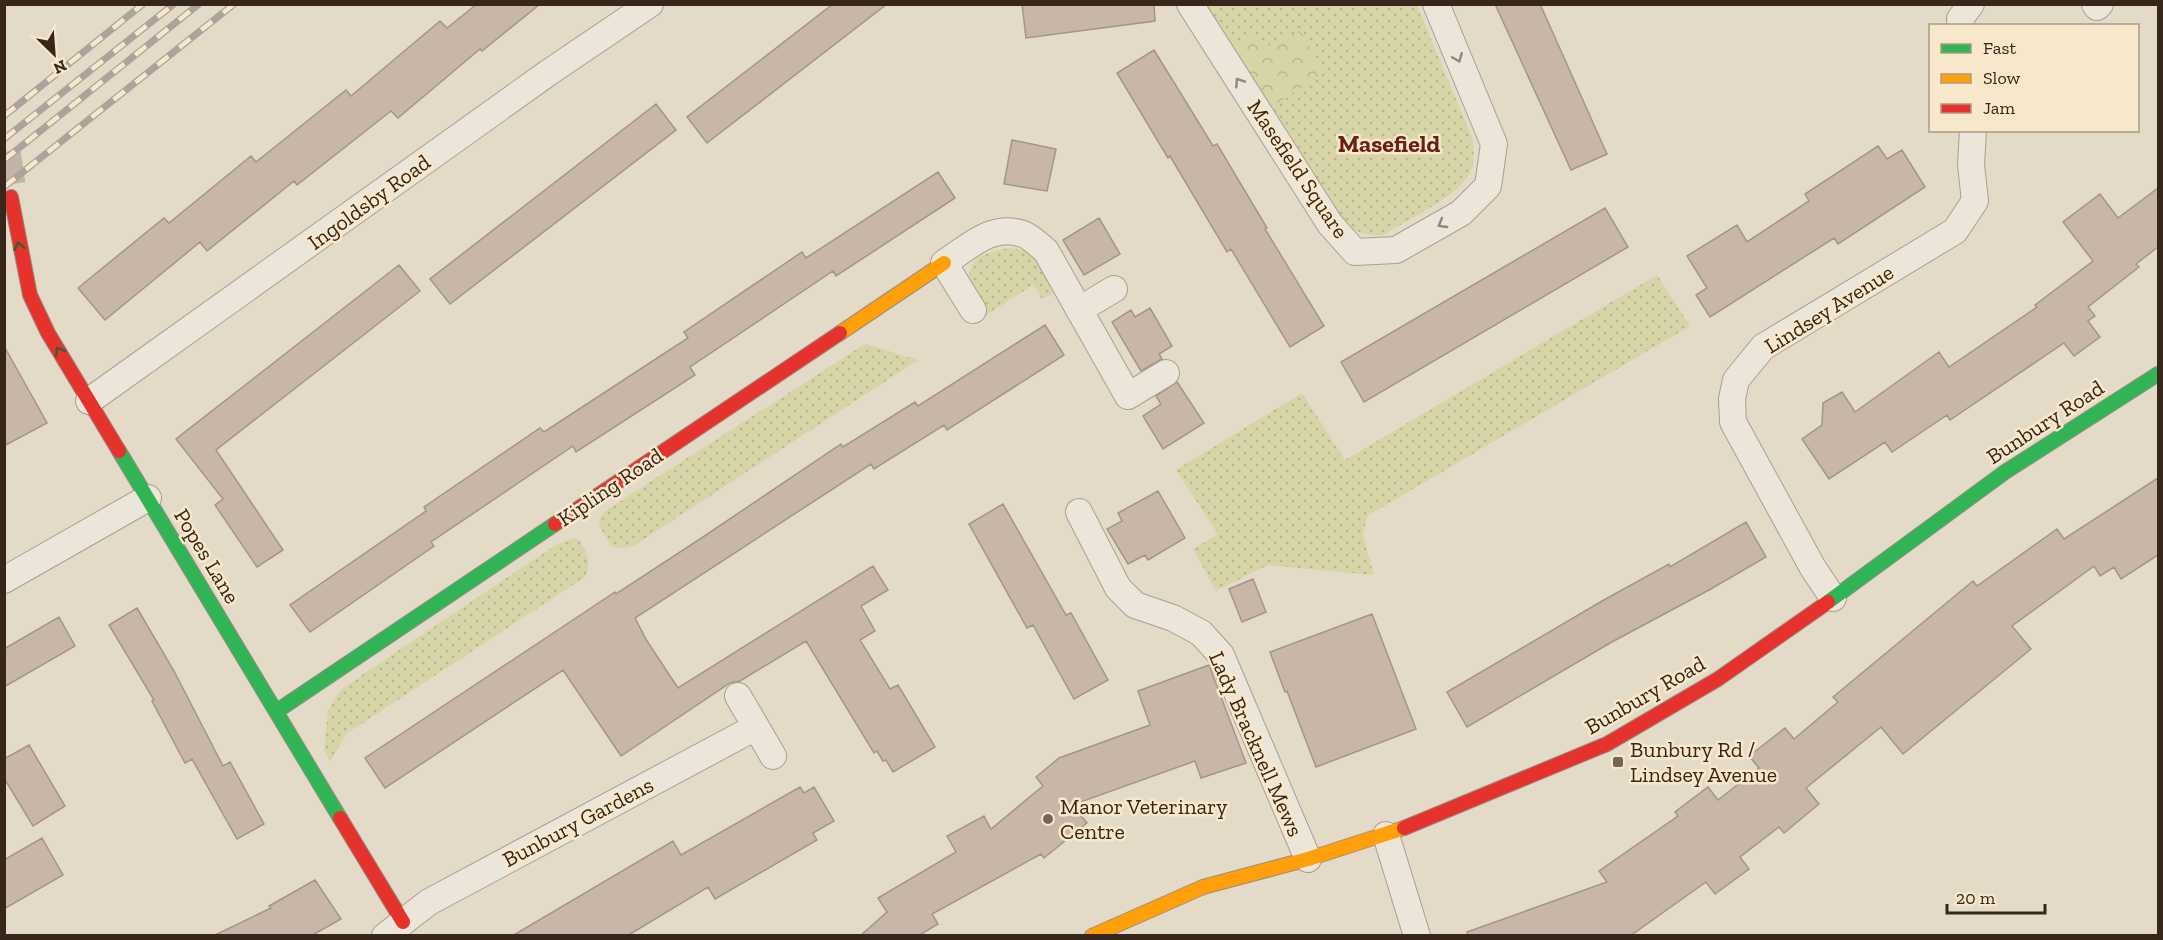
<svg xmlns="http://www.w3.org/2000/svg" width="2163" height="940" font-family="'Zilla Slab',serif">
<defs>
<pattern id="grass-dots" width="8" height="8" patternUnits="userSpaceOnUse" patternTransform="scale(1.5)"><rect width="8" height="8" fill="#d7d4a8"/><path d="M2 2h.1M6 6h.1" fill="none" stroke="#b9b690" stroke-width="1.8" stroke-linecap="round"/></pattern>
<pattern id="park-crowns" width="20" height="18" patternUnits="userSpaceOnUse" patternTransform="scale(1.5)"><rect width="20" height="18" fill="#d7d4a8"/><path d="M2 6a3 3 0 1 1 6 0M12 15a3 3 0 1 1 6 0" fill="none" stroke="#b9b690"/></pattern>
</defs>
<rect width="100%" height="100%" fill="#e4dac8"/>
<path fill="url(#grass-dots)" d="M1198,5H1417L1472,138C1474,151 1475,163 1469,175C1458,196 1404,222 1383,235C1368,236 1358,233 1345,225Z
M1010,248L1025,251L1039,263L1058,291L1042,299L1033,285L983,317C966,278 956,256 1010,248Z
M1657,275L1690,326L1367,516L1363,536L1374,575L1268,565L1216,591L1193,549L1218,534L1176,470L1302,393L1345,460Z
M865,344L918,360L635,545L624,548L612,547L599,526L600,518L605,511Z
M574,538L580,541C587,553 592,564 585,577L346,734L330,762L324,750L328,711L340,690L557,544Z"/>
<path fill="url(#park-crowns)" d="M1300,31L1325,72L1264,112L1225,48L1252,34L1270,46Z"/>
<path fill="#c8b7a8" stroke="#a49587" stroke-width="1.5" d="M477,4H540L482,51L480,49L398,118L391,111L297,185L294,181L207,251L200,242L105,320L78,288L164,218L169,223L251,156L256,162L346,90L351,96L440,21L447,28Z
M833,4H887L707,143L687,117Z
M1022,4H1154L1155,21L1026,38Z
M1495,4H1540L1607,154L1571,170Z
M1154,50L1213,146L1217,144L1267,228L1265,229L1324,326L1290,347L1231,249L1227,252L1170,156L1168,158L1117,73Z
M656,104L676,130L450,304L430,279Z
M1012,140L1056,149L1047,191L1004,184Z
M1878,146L1887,159L1902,150L1925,187L1838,244L1834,238L1710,317L1696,295L1707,288L1687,256L1737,225L1747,242L1809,201L1805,194Z
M938,172L955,198L836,276L833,271L690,367L695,375L576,452L573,446L431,542L434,546L310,632L290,605L426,511L424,507L540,428L544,432L688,338L684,332L802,252L806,258Z
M2158,188V247L2136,264L2139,267L2088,307L2095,316L2088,321L2100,337L2074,356L2064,343L1950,420L1947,415L1892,452L1885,442L1829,479L1802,439L1822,425L1823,403L1842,392L1855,412L1939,352L1949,367L2037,307L2035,305L2093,261L2063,222L2100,194L2118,218Z
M1605,208L1628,247L1364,402L1341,362Z
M1099,218L1120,254L1084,275L1063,240Z
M399,265L420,291L216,450L283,550L257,567L215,505L223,499L176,439Z
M1150,308L1172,346L1159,354L1162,359L1141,371L1112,322L1131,310L1135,317Z
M1045,325L1064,355L947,430L944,425L874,469L871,464L635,618L647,641L678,688L873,566L888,590L861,606L875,631L860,640L890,689L898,685L935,747L893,772L886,760L883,761L877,751L874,753L806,641L740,681L730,683L621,756L563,670L385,788L365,758L615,592L616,594L703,537L841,444L843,447L915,402L918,406Z
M4,346L47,423L4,446Z
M1177,382L1204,423L1163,449L1143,416L1161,404L1156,396Z
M2158,478V555L2121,579L2114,567L2100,576L2094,566L2012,626L2031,649L1903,754L1881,727L1806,788L1819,804L1784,833L1779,827L1740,857L1749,869L1715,894L1706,882L1630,936H1468L1467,932L1607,882L1599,871L1678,816L1675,812L1708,787L1718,800L1759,768L1749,756L1785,728L1794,739L1838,702L1833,697L1973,581L1977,586L2057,529L2064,539Z
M1158,491L1185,538L1148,560L1145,555L1128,564L1107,529L1122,521L1118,513Z
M1003,504L1066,615L1071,613L1108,680L1074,699L1033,625L1027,628L969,524Z
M1746,522L1766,557L1709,590L1610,643L1467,727L1447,692L1602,601L1669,564L1670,567Z
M1253,579L1266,612L1242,622L1229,589Z
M137,608L174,671L223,766L230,762L264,824L237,839L192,759L185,763L152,701L154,700L109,625Z
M1372,614L1416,729L1316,767L1287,691L1285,692L1270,652Z
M59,617L75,646L4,687V649Z
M1209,665L1246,763L1201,778L1195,761L1072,805L1087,823L1044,858L1041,854L932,914L938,924L918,936H860L887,912L878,898L956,852L947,836L984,816L991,829L1043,786L1036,777L1059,758L1150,725L1138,691Z
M29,745L65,806L33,826L4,778V759Z
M800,787L804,793L814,787L834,821L813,833L817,840L715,899L708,887L627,936H512L673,841L681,855Z
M42,838L63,875L4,909V860Z
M315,880L341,919L311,936H213L271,908L269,906Z"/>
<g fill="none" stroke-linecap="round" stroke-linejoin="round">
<path stroke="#c1b6a5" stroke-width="33" stroke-dasharray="33 16" stroke-linecap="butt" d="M4,152L11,197"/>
<defs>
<path id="street" d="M1190,4L1330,224L1355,252L1396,250L1461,213L1488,186L1494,144L1436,4
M2095,4L2097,7L2100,4
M1961,26L1960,19L1971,4
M973,310L944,263C969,247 992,223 1023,234C1031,237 1039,245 1046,251L1128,396L1166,373
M1079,310L1114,289
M89,401L548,73L650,4
M1079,512L1118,588L1135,605L1173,618L1201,633L1221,655L1308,859
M4,580L148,498
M1833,598L1813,568L1733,422L1732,399L1736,380L1763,347L1955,231L1975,201L1971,165L1973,130
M738,696L773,756
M1386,835L1417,936
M385,936L429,902L756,727"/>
<path id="fast" d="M119,451L340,818
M1828,602L2005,472L2158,374
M277,711L555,524"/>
<path id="slow" d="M840,333L944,263
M1092,936L1203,887L1308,859L1404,828"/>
<path id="jam" d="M11,197L30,295L48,333L119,451
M555,524L840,333
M340,818L403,922
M1404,828L1607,744L1718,679L1828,602"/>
</defs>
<use href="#street" stroke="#a99f92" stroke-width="28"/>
<use href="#fast" stroke="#988e82" stroke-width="16"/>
<use href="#slow" stroke="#988e82" stroke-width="16"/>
<use href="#jam" stroke="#988e82" stroke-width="16"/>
<use href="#street" stroke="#ece5da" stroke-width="26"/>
<use href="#fast" stroke="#30b455" stroke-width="14"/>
<use href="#slow" stroke="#ff9f0a" stroke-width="14"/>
<use href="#jam" stroke="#e5322d" stroke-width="14"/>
<defs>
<path id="rail" d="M4,116L143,4
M4,139L174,4
M4,160L199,4
M4,187L234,4"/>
</defs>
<use href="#rail" stroke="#aaa49b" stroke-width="7"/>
<use href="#rail" stroke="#f8e8cb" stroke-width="4.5" stroke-dasharray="14" stroke-linecap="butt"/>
</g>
<defs><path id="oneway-chevron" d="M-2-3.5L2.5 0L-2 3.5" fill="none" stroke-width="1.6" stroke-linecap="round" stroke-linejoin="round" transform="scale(1.5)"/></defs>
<g stroke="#92867a">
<use href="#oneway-chevron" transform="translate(1458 58) rotate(67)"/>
<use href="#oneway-chevron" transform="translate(1239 82) rotate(-123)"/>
<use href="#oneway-chevron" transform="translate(1442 224) rotate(150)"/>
</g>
<g stroke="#345f32">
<use href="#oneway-chevron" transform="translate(19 246) rotate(-100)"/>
<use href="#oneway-chevron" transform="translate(59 351) rotate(-121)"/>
</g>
<g fill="#746557" stroke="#f8e8cb" stroke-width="2">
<rect x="1612" y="756" width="12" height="12" rx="3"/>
<circle cx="1048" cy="819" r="6"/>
</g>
<g text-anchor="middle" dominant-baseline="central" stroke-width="5" stroke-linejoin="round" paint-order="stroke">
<g font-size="22" fill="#37261a" stroke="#f8e8cb">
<text transform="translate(1298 169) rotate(56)">Masefield Square</text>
<text transform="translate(369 202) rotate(-36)">Ingoldsby Road</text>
<text transform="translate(1829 309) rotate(-32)">Lindsey Avenue</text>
<text transform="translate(2045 422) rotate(-33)">Bunbury Road</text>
<text transform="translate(610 487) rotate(-34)">Kipling Road</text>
<text transform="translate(207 556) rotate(59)">Popes Lane</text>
<text transform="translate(1645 695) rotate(-30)">Bunbury Road</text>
<text transform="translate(1256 744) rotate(66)">Lady Bracknell Mews</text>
<text transform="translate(578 822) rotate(-28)">Bunbury Gardens</text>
</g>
<g font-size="22" fill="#37261a" stroke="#f8e8cb" text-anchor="start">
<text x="1630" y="749">Bunbury Rd /<tspan x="1630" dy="25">Lindsey Avenue</tspan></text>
<text x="1060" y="806">Manor Veterinary<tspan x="1060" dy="25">Centre</tspan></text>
</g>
<g font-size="24" font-weight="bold" fill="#682115" stroke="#f8e8cb">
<text x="1389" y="143">Masefield</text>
</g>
</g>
<rect width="2163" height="940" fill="none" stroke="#37261a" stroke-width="12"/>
<rect x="1929" y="24" width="210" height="108" fill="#f8e8cb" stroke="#ab9a84" stroke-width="1.5"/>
<rect x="1941" y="44" width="30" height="9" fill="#30b455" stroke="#ab9a84" stroke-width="1.5"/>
<text x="1983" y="54" font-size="18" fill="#37261a">Fast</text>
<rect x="1941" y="74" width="30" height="9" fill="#ff9f0a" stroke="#ab9a84" stroke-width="1.5"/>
<text x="1983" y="84" font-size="18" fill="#37261a">Slow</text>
<rect x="1941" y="104" width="30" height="9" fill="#e5322d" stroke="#ab9a84" stroke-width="1.5"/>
<text x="1983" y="114" font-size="18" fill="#37261a">Jam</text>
<g transform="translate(54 54) rotate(155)" stroke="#f8e8cb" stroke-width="4.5" paint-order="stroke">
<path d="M0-4.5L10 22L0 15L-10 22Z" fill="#37261a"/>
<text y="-9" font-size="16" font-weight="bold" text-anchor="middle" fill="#37261a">N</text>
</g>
<path d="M1947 904v9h98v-9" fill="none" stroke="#37261a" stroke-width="3"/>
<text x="1956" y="904" font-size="18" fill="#37261a" stroke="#f8e8cb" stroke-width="4.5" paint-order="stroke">20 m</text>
</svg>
